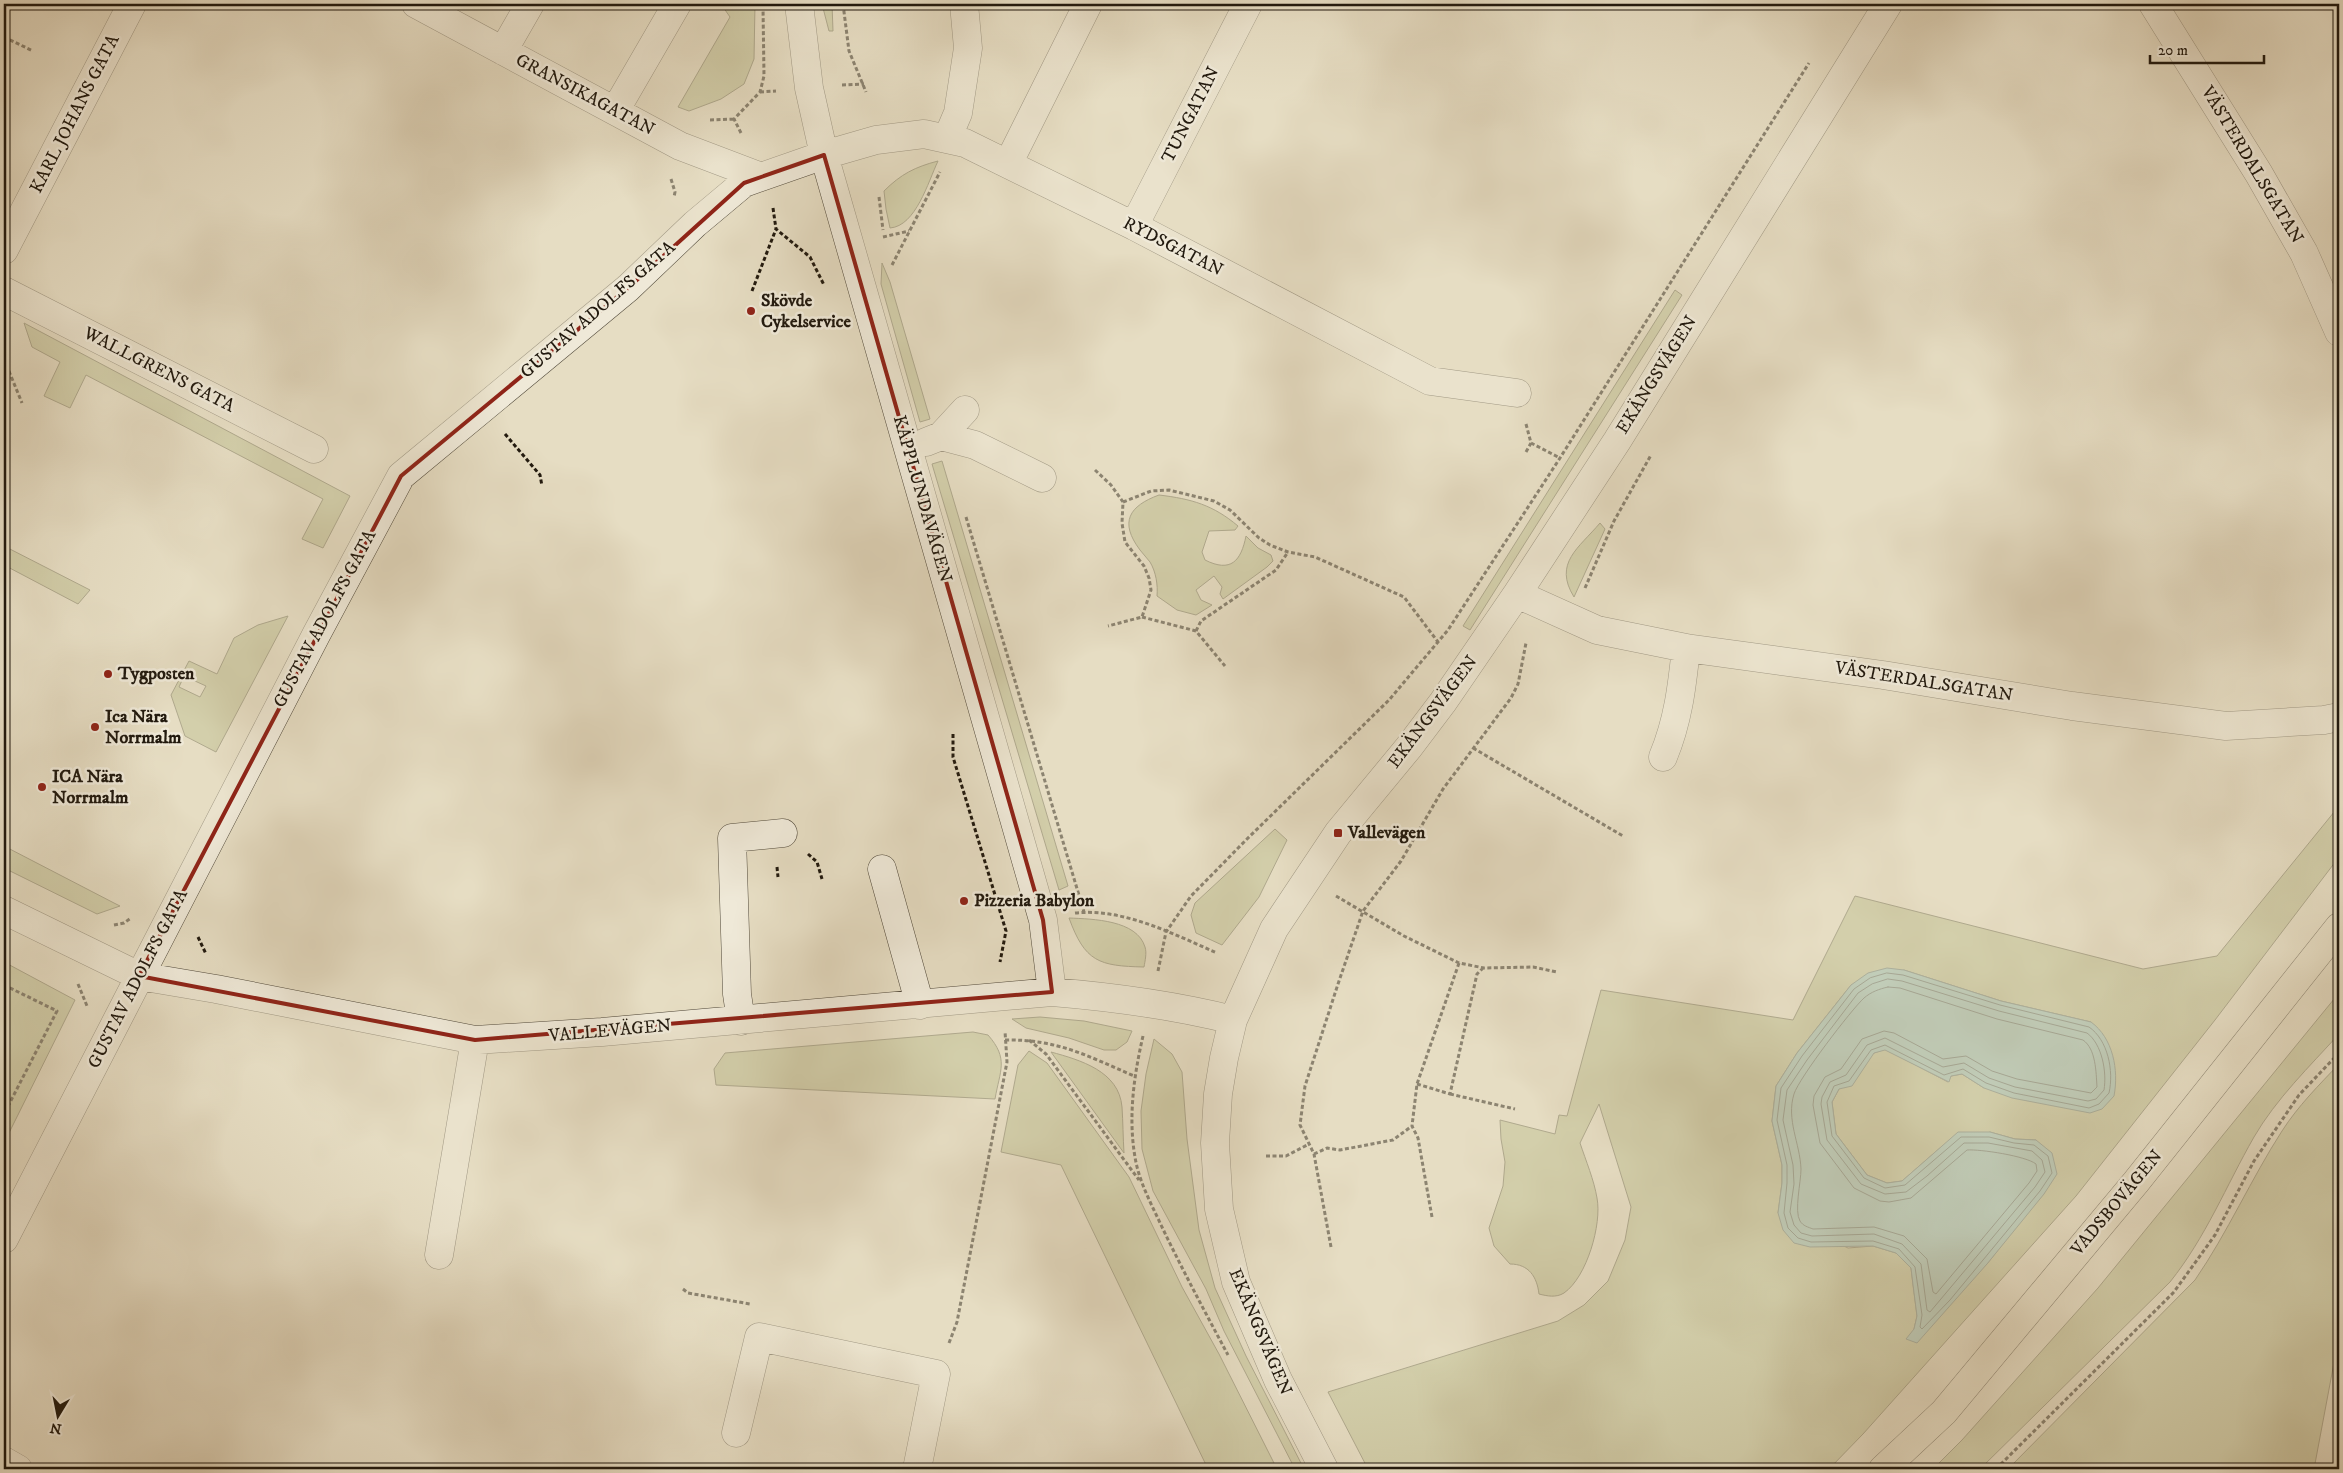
<svg xmlns="http://www.w3.org/2000/svg" width="2343" height="1473" font-family="'IM FELL DW Pica',serif">
<rect width="100%" height="100%" fill="#e6ddc3"/>
<filter id="stains"><feTurbulence type="fractalNoise" baseFrequency=".004" numOctaves="4"/><feColorMatrix values="0 0 0 0 .2 0 0 0 0 .09 0 0 0 0 .02 0 0 0 .5 -.17"/></filter>
<radialGradient id="worn" r=".72"><stop offset=".6" stop-color="#630" stop-opacity="0"/><stop offset="1" stop-color="#630" stop-opacity=".3"/></radialGradient>
<path fill="#bdbe8e" stroke="#6f6c4e" fill-rule="evenodd" d="M721,4H755L754,59L744,84L721,99L689,111L678,107L730,17Z
M822,4H832L833,31H829Z
M938,161C928,182 916,226 890,228L886,209L884,191C901,174 915,167 938,161Z
M882,263L890,282L930,419L920,422L881,284Z
M1675,290L1682,295L1470,630L1463,626Z
M24,323L350,496L323,548L302,539L323,499L86,375L70,408L44,396L60,362L32,347Z
M942,461L1068,886L1059,890L932,464Z
M1159,495C1192,499 1213,505 1238,526L1235,530L1209,531L1202,552L1205,560C1231,573 1241,561 1246,536L1258,548L1271,555L1273,561L1267,567L1223,599L1220,594L1222,587L1214,576L1196,590L1201,600L1212,605L1196,615L1177,610L1157,596C1158,585 1156,572 1150,562C1147,558 1143,554 1140,550C1119,522 1129,506 1159,495Z
M1600,523L1605,529L1574,597C1553,563 1579,548 1600,523Z
M4,546L90,590L78,604L4,565Z
M288,616L216,752L185,736L171,695L189,661L217,674L234,638L258,625ZM184,676L206,686L200,697L179,687Z
M2339,806V857L2215,1020L2076,1196L1863,1434L1829,1469H1368L1328,1392L1558,1321L1584,1305L1608,1281L1625,1240L1631,1207L1599,1104L1580,1143C1586,1161 1594,1180 1597,1198C1602,1224 1587,1277 1564,1293C1556,1298 1547,1296 1539,1294C1537,1277 1529,1264 1510,1264L1494,1246L1489,1228L1503,1186L1505,1162L1501,1139L1500,1120L1555,1134L1559,1115L1567,1116L1601,990L1793,1020L1855,896L2143,969L2217,956ZM1904,970L2001,1001L2091,1022L1984,1088L1962,1074L1951,1076L1948,1082L1885,1049L1874,1053L1839,1089L1832,1102L1836,1134L1867,1175L1887,1183L1902,1181L1940,1148L1990,1132L2015,1139L2036,1140L2015,1228L1987,1264L1914,1329L1917,1316L1911,1268L1896,1253L1873,1246L1848,1248L1778,1213L1782,1183V1165L1772,1121L1776,1086L1797,1053L1851,985Z
M1275,829L1287,840L1259,897L1222,945L1196,933L1191,915L1195,903Z
M4,846L114,903L120,906L97,914L4,868Z
M1069,918C1093,919 1137,920 1145,947C1147,953 1145,961 1144,967C1099,966 1085,962 1069,918Z
M4,962L75,1000L4,1143Z
M2339,993V1034C2310,1066 2276,1099 2254,1137C2226,1186 2206,1237 2170,1282L1980,1469H1933L1962,1440L2098,1288Z
M1040,1017L1084,1021L1132,1031L1127,1042L1116,1050H1104L1069,1038L1026,1028L1012,1019Z
M973,1032L988,1035C1009,1059 1000,1070 995,1099L716,1085L714,1069L725,1053Z
M1154,1039L1172,1054L1182,1072L1187,1139L1199,1230L1215,1288L1246,1356L1304,1469H1295L1224,1331L1206,1289L1153,1191L1142,1149L1141,1111L1146,1074Z
M1029,1051L1047,1063L1129,1177L1182,1287L1219,1354L1277,1469H1208L1061,1165L1001,1152L1018,1065Z
M1051,1052C1080,1060 1119,1071 1122,1107C1123,1122 1123,1137 1124,1153Z
M2339,1064V1336L2314,1469H2008L2195,1280C2228,1232 2251,1179 2282,1131C2298,1106 2319,1085 2339,1064Z"/>
<path fill="#97bcb0" stroke="#687b6f" d="M1887,968L1904,970L2001,1001L2091,1022C2113,1038 2119,1070 2114,1096L2102,1109L2090,1113L2012,1098L1984,1088L1962,1074L1951,1076L1949,1082L1885,1050L1874,1053L1852,1086L1839,1089L1832,1102L1836,1134L1867,1175L1887,1183L1902,1181L1958,1132H1990L2015,1139L2036,1140L2052,1153L2057,1174L2044,1194L1987,1264L1917,1343L1906,1339L1914,1329L1917,1316L1913,1285L1911,1268L1896,1253L1873,1246L1810,1247L1794,1243L1783,1230L1778,1213L1782,1183V1165L1772,1121L1776,1086L1797,1053L1851,985L1868,973Z"/>
<g fill="none" stroke-linecap="round" stroke-linejoin="round">
<path stroke="#5c6a5f" stroke-width="1" d="M1887,973L1903,975L2000,1005L2089,1027C2108,1040 2114,1071 2109,1093L2099,1104L2089,1108L2014,1093L1986,1083L1963,1069L1944,1075L1885,1045L1871,1050L1849,1081L1834,1086L1827,1102L1832,1136L1864,1178L1885,1188L1905,1185L1961,1137H1989L2014,1143L2034,1145L2048,1156L2052,1173L2040,1191L1950,1300L1922,1329L1920,1327L1922,1315L1915,1267L1899,1249L1873,1241L1811,1242L1798,1238L1788,1228L1784,1213L1787,1183V1165L1777,1120L1781,1088L1802,1056L1854,989L1870,978Z
M1888,979L1902,981L1999,1011L2087,1033C2102,1044 2107,1072 2104,1090L2096,1099L2088,1101L2015,1087L1989,1078L1964,1063L1943,1067L1885,1038L1867,1045L1846,1075L1830,1082L1822,1097L1821,1104L1827,1140L1861,1184L1885,1194L1906,1192L1927,1176L1964,1143H1988L2032,1151L2042,1160L2045,1172L2035,1187L1930,1312L1927,1310L1921,1264L1902,1244L1874,1234L1812,1236L1801,1233L1794,1225L1790,1212L1794,1184L1793,1165L1783,1120L1787,1090L1807,1060L1858,993L1872,984Z
M1888,987L1900,988L1997,1019L2083,1040C2096,1049 2096,1072 2097,1087L2091,1093L2017,1079L1992,1071L1966,1056L1943,1059L1894,1033L1884,1031L1862,1039L1841,1069L1825,1077L1814,1096L1813,1105L1820,1143L1854,1188L1880,1201L1889,1202L1911,1198L1967,1150C1980,1149 2026,1156 2036,1164L2037,1171L2029,1183L1936,1294L1933,1292L1927,1259L1904,1236L1874,1227L1813,1229C1808,1227 1803,1226 1800,1221C1794,1211 1801,1182 1801,1169C1800,1143 1786,1120 1794,1094C1799,1078 1851,1010 1864,998C1871,992 1879,989 1888,987Z"/>
<defs>
<path id="minor" d="M416,4L680,146L759,176
M799,4L809,88L824,155L1043,920L1052,992
M2153,4L2259,174L2304,253L2339,332
M503,51L530,4
M615,111L677,4
M947,139L958,113L968,48L964,4
M1008,164L1088,4
M1134,226L1248,4
M4,250L132,4
M4,291L314,449
M941,436L975,445L1042,478
M926,442L941,436L965,410
M1517,594L1597,630L1686,648L1883,675L2072,706L2226,726L2324,720L2339,717
M1663,757C1678,721 1682,687 1686,648
M882,869L920,1005
M4,910L139,976L216,989L475,1040L602,1032L1052,992C1113,997 1173,1005 1233,1020
M741,1021L737,994L732,838L783,833
M4,1239L316,635L401,476L628,288L695,224L744,183L824,155L876,140L924,134L965,143L1134,226L1430,381L1517,393
M439,1255L475,1040
M736,1433L759,1337L936,1374L917,1469
M4,1461L18,1469
M1324,1469L1278,1380L1236,1282L1219,1209L1215,1143L1218,1094L1224,1058L1233,1020L1274,929L1338,833L1409,747L1443,702L1517,594L1617,441L1888,4"/>
<path id="major" d="M1883,1469L1944,1412L2136,1182L2339,927"/>
</defs>
<use href="#minor" stroke="#524a3b" stroke-width="29"/>
<use href="#major" stroke="#21190e" stroke-width="29"/>
<path stroke="#21190e" stroke-width="3" stroke-dasharray="4 2.5" stroke-linecap="butt" d="M843,4L849,51L866,92
M4,37L33,51
M842,85L864,84
M760,92L776,91
M710,120L734,119
M741,133L734,119L760,92L764,76L763,7
M671,179L675,192L674,197
M879,197L883,230
M773,208L776,229L810,257L824,285
M883,237L909,231
M892,265L940,172
M752,291L776,229
M4,359L22,403
M1526,424L1531,443L1560,458
M505,434L540,475L542,486
M1526,452L1531,443
M1095,470L1111,485L1123,502L1122,523L1125,542L1144,566L1149,578L1151,590L1142,617L1108,626
M1123,502L1151,491L1169,490L1214,501L1230,510L1259,538L1270,545L1288,552L1315,557L1404,597L1438,642
M966,517L1084,912
M1585,588L1614,521L1651,455
M1142,617L1196,631L1225,666
M1196,631L1201,621L1276,570L1288,552
M953,734V757L1006,931L1000,962
M1473,748L1623,836
M808,854L817,862L822,879
M777,867L778,877
M1336,896L1404,936L1459,963L1484,968L1533,967L1557,972
M1075,913C1124,908 1173,934 1217,953
M114,925L124,923L131,918
M198,937L206,954
M1158,971L1166,932L1191,896L1247,839L1389,700L1448,630L1560,458L1809,63
M78,984L87,1006
M4,985L57,1011L4,1114
M1143,1036C1134,1075 1128,1117 1135,1157C1139,1182 1151,1203 1161,1225C1182,1269 1205,1312 1228,1355
M1005,1040C1057,1039 1088,1056 1134,1076
M1029,1040L1046,1054L1139,1180
M1417,1084L1450,1094L1477,974L1483,968
M1450,1094L1515,1109
M1314,1154L1327,1148L1340,1150L1393,1140L1412,1126
M1266,1156H1286L1309,1144
M1432,1217L1418,1138L1412,1126L1417,1084L1459,963
M1331,1247L1314,1154L1300,1125L1305,1086L1338,984L1363,911L1401,861L1443,789L1511,698L1518,684L1526,643
M683,1289L688,1293L750,1304
M949,1343L957,1322L1007,1062L1005,1031
M1996,1469L2174,1292L2215,1235L2254,1161L2299,1095L2339,1053"/>
<use href="#minor" stroke="#efe9d8" stroke-width="28"/>
<use href="#major" stroke="#e6ddc3" stroke-width="28"/>
</g>
<path d="M0 0H2343V1473H0ZM824,155L1043,920L1052,992L475,1040L139,976L401,476L628,288L744,183Z" fill="#e6ddc3" fill-opacity=".55" fill-rule="evenodd"/>
<path fill="none" stroke="#8f2418" stroke-width="4" stroke-linejoin="round" d="M824,155L1043,920L1052,992L475,1040L139,976L401,476L628,288L744,183Z"/>
<g fill="#8f2418" stroke="#efe9d8" stroke-width="2">
<circle cx="751" cy="311" r="5"/>
<circle cx="108" cy="674" r="5"/>
<circle cx="95" cy="727" r="5"/>
<circle cx="42" cy="787" r="5"/>
<rect x="1333" y="828" width="10" height="10" rx="2.5"/>
<circle cx="964" cy="901" r="5"/>
</g>
<g text-anchor="middle" dominant-baseline="central" stroke-width="5" stroke-linejoin="round" paint-order="stroke">
<g font-size="18" fill="#21190e" stroke="#efe9d8">
<text transform="translate(585 95) rotate(28)">GRANSIKAGATAN</text>
<text transform="translate(75 114) rotate(-63)">KARL JOHANS GATA</text>
<text transform="translate(1191 115) rotate(-63)">TUNGATAN</text>
<text transform="translate(2252 165) rotate(59)">VÄSTERDALSGATAN</text>
<text transform="translate(1173 247) rotate(27)">RYDSGATAN</text>
<text transform="translate(598 310) rotate(-41)">GUSTAV ADOLFS GATA</text>
<text transform="translate(159 370) rotate(27)">WALLGRENS GATA</text>
<text transform="translate(1657 375) rotate(-58)">EKÄNGSVÄGEN</text>
<text transform="translate(922 499) rotate(74)">KÄPPLUNDAVÄGEN</text>
<text transform="translate(325 619) rotate(-62)">GUSTAV ADOLFS GATA</text>
<text transform="translate(1924 682) rotate(9)">VÄSTERDALSGATAN</text>
<text transform="translate(1433 712) rotate(-53)">EKÄNGSVÄGEN</text>
<text transform="translate(138 979) rotate(-63)">GUSTAV ADOLFS GATA</text>
<text transform="translate(610 1031) rotate(-5)">VALLEVÄGEN</text>
<text transform="translate(2117 1203) rotate(-50)">VADSBOVÄGEN</text>
<text transform="translate(1260 1332) rotate(67)">EKÄNGSVÄGEN</text>
</g>
<g font-size="18" font-weight="bold" fill="#21190e" stroke="#efe9d8" text-anchor="start">
<text x="761" y="301">Skövde<tspan x="761" dy="21">Cykelservice</tspan></text>
<text x="118" y="674">Tygposten</text>
<text x="105" y="717">Ica Nära<tspan x="105" dy="21">Norrmalm</tspan></text>
<text x="52" y="777">ICA Nära<tspan x="52" dy="21">Norrmalm</tspan></text>
<text x="1348" y="833">Vallevägen</text>
<text x="974" y="901">Pizzeria Babylon</text>
</g>
</g>
<rect width="2343" height="1473" fill="none" stroke="#e6ddc3" stroke-width="20"/>
<rect x="5" y="5" width="2333" height="1463" fill="none" stroke="#21190e" stroke-width="2.5"/>
<rect x="10" y="10" width="2323" height="1453" fill="none" stroke="#21190e"/>
<g transform="translate(58 1416) rotate(190)" stroke="#efe9d8" stroke-width="4" paint-order="stroke">
<path d="M0-4L9 19L0 12L-9 19Z" fill="#21190e"/>
<text y="-8" font-size="14" font-weight="bold" text-anchor="middle" fill="#21190e">N</text>
</g>
<path d="M2150 55v8h114v-8" fill="none" stroke="#21190e" stroke-width="2.5"/>
<text x="2158" y="55" font-size="15" fill="#21190e" stroke="#efe9d8" stroke-width="4" paint-order="stroke">20 m</text>
<rect width="100%" height="100%" filter="url(#stains)"/>
<rect width="100%" height="100%" fill="url(#worn)"/>
</svg>
